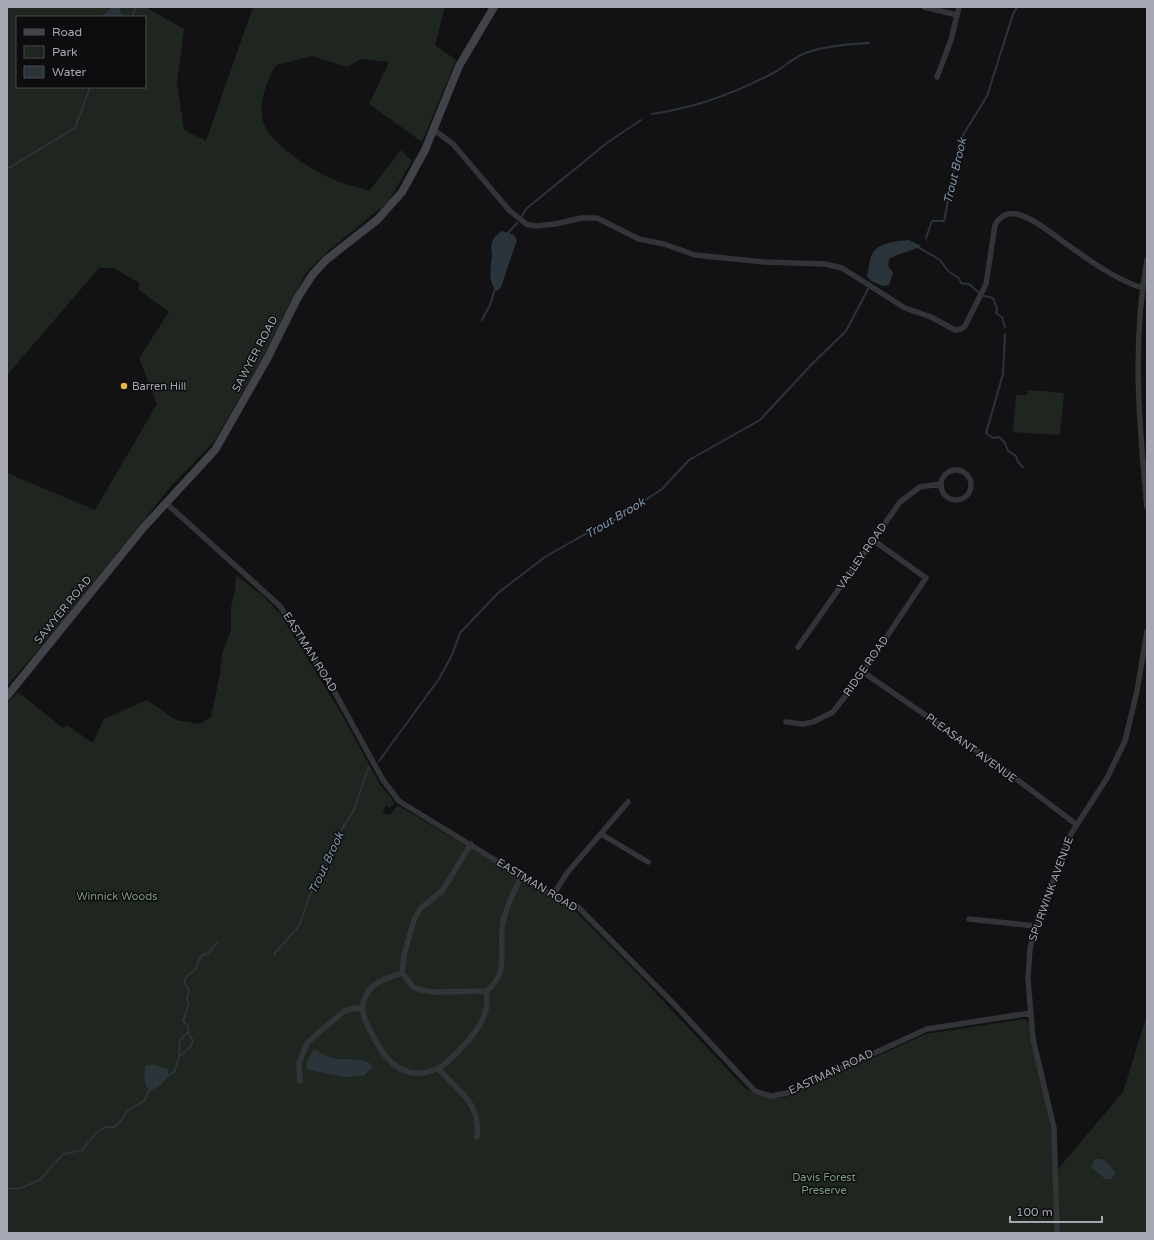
<svg xmlns="http://www.w3.org/2000/svg" width="1154" height="1240" font-family="'Varela Round',sans-serif">
<rect width="100%" height="100%" fill="#121214"/>
<path fill="#1f2620" fill-rule="evenodd" d="M7,7H145L184,29L177,83L184,130L206,141L253,7H445L435,45L456,60L422,142L369,104L389,62L361,59L347,67L312,56L276,65C267,81 260,98 262,117C264,141 313,171 334,180C345,185 358,187 369,191L401,150L412,161L388,202L328,251L306,273L263,357L213,443L172,485L49,637L7,686V473L95,510L157,404L139,358L169,312L139,290V283L114,268H99L7,375ZM17,17H145V87H17Z
M1028,390L1064,393L1060,435L1013,432L1016,395H1027Z
M236,575L262,595L281,615L342,715L379,783L393,801L394,804L390,808L386,805L382,812L390,815L397,806L401,807L574,910L636,972L745,1088C759,1096 770,1100 786,1097L926,1034L1025,1019L1028,1022L1031,1040L1048,1112L1057,1170L1123,1092L1147,1015V1233H7V703L18,692L63,728L67,725L91,742H93L104,719L147,700L176,720L199,724L211,717L220,674L222,654L231,630V608L235,590Z"/>
<path fill="#2c343b" d="M113,7H121L119,12L124,17H100Z
M502,231L514,235L517,240L501,287L497,291C487,282 491,267 492,256C492,250 490,246 493,240C494,237 498,234 502,231Z
M909,240L921,246C910,252 900,253 889,259L888,266L893,273L889,285L883,286L871,281L867,276C869,269 869,260 872,254C878,242 898,241 909,240Z
M314,1049C320,1052 326,1056 331,1058C343,1061 367,1056 373,1067L363,1076L346,1077L309,1070L306,1068L307,1062Z
M147,1065H155L167,1069L169,1075C165,1082 156,1089 149,1091C144,1084 144,1075 145,1067Z
M1095,1159H1101L1107,1162L1115,1172L1112,1179H1105L1091,1167Z"/>
<g fill="none" stroke-linecap="round" stroke-linejoin="round">
<path stroke="#2c343b" stroke-width="2" d="M132,17L136,7
M652,114C693,108 736,93 773,73C783,68 792,59 803,54C821,46 850,44 869,43
M7,169L75,128L90,87
M522,216L526,209L608,142L641,120
M508,233L517,223
M926,238L932,221H944L960,140L987,96L1013,14L1017,7
M918,247L940,260L949,272L959,278L961,283L969,284L978,292
M984,296L993,298L997,308L996,313L1002,317L1005,327
M482,320L490,305L495,289
M1005,334L1003,374L986,433L993,438L999,437L1005,443L1008,451L1016,456L1018,462L1023,467
M379,761L439,679L452,655L460,633L498,593L545,557L587,533L618,518L662,489L689,460L760,420L811,365L846,331L868,289
M274,954L299,926L314,884L343,827L353,812L369,767
M180,1056L191,1046L193,1041L188,1032
M169,1075L174,1072C176,1066 178,1061 179,1056C182,1043 174,1045 188,1032V1026L183,1021L189,1004L187,999L189,990L185,984V978L195,970L201,956L208,953L217,943
M7,1189L21,1188L40,1180L63,1154L82,1150L97,1132L106,1127H114L122,1120L127,1111L144,1101L149,1091"/>
<path stroke="#333438" stroke-width="5.5" d="M924,7L957,15
M937,77L951,40L959,7
M434,130L453,144L509,210L526,224L535,226L555,224L581,218H597L639,239L664,244L695,255L764,262L825,264L842,268L905,308L931,317L955,330L961,329L965,326L986,284L995,225C1000,216 1007,212 1017,214C1035,219 1051,233 1065,243C1089,260 1113,278 1142,288
M1147,260C1132,341 1139,425 1147,507
M941 485a15 15 0 1 1 30 0a15 15 0 1 1-30 0Z
M166,503L280,606L333,689L383,780L399,801L565,903L578,907L674,1004L755,1091L771,1096L787,1093L927,1029L1030,1013
M798,647L900,502L920,487L940,484
M863,672L1002,768L1077,825
M786,722L803,724L813,722L833,712L857,681L926,578L873,540
M601,834L648,862
M471,844L442,891L420,909L414,920L404,955L402,973L414,988L422,990L432,992L486,991C511,973 498,947 503,922C506,906 515,891 521,876
M553,895L567,873L628,802
M969,919L1036,926
M402,973C387,978 372,982 365,997C359,1010 366,1023 372,1034C385,1061 405,1084 438,1068C448,1064 457,1052 465,1044C480,1027 490,1014 486,991
M438,1068C458,1092 481,1102 477,1137
M300,1081L299,1063L307,1043L344,1011L356,1008L363,1010
M1057,1233L1054,1128L1033,1039L1028,979L1030,948L1040,914L1071,834L1107,778L1125,741L1137,691L1147,631"/>
<path stroke="#424348" stroke-width="8" d="M7,696L143,528L215,450L267,359L298,297L313,274L326,260L377,220L402,192L425,150L459,66L494,7"/>
</g>
<circle fill="#e6b538" stroke="#0d0d0f" stroke-width="1.5" cx="124" cy="386" r="4"/>
<g text-anchor="middle" dominant-baseline="central" stroke-width="3" stroke-linejoin="round" paint-order="stroke">
<g font-size="11" fill="#a5a8b3" stroke="#0d0d0f">
<text transform="translate(255 354) rotate(-62)">SAWYER ROAD</text>
<text transform="translate(862 556) rotate(-55)">VALLEY ROAD</text>
<text transform="translate(63 610) rotate(-51)">SAWYER ROAD</text>
<text transform="translate(310 652) rotate(58)">EASTMAN ROAD</text>
<text transform="translate(866 666) rotate(-55)">RIDGE ROAD</text>
<text transform="translate(971 748) rotate(36)">PLEASANT AVENUE</text>
<text transform="translate(537 885) rotate(31)">EASTMAN ROAD</text>
<text transform="translate(1051 889) rotate(-70)">SPURWINK AVENUE</text>
<text transform="translate(831 1072) rotate(-25)">EASTMAN ROAD</text>
</g>
<g font-size="11" fill="#a5a8b3" stroke="#0d0d0f" text-anchor="start">
<text x="132" y="386">Barren Hill</text>
</g>
<g font-size="11" fill="#7c9d80" stroke="#0d0d0f">
<text x="117" y="896">Winnick Woods</text>
<text x="824" y="1177">Davis Forest<tspan x="824" dy="13">Preserve</tspan></text>
</g>
<g font-size="12" font-style="italic" fill="#7d94ad" stroke="#0d0d0f">
<text transform="translate(955 171) rotate(-77)">Trout Brook</text>
<text transform="translate(615 518) rotate(-31)">Trout Brook</text>
<text transform="translate(326 863) rotate(-65)">Trout Brook</text>
</g>
</g>
<rect width="1154" height="1240" fill="none" stroke="#a5a8b3" stroke-width="16"/>
<rect x="16" y="16" width="130" height="72" fill="#0d0d0f" stroke="#4a4b51"/>
<rect x="24" y="29" width="20" height="6" fill="#424348" stroke="#4a4b51"/>
<text x="52" y="36" font-size="12" fill="#a5a8b3">Road</text>
<rect x="24" y="46" width="20" height="12" fill="#1f2620" stroke="#4a4b51"/>
<text x="52" y="56" font-size="12" fill="#a5a8b3">Park</text>
<rect x="24" y="66" width="20" height="12" fill="#2c343b" stroke="#4a4b51"/>
<text x="52" y="76" font-size="12" fill="#a5a8b3">Water</text>
<path d="M1010 1216v6h92v-6" fill="none" stroke="#a5a8b3" stroke-width="2"/>
<text x="1016" y="1216" font-size="12" fill="#a5a8b3" stroke="#0d0d0f" stroke-width="3" paint-order="stroke">100 m</text>
</svg>
